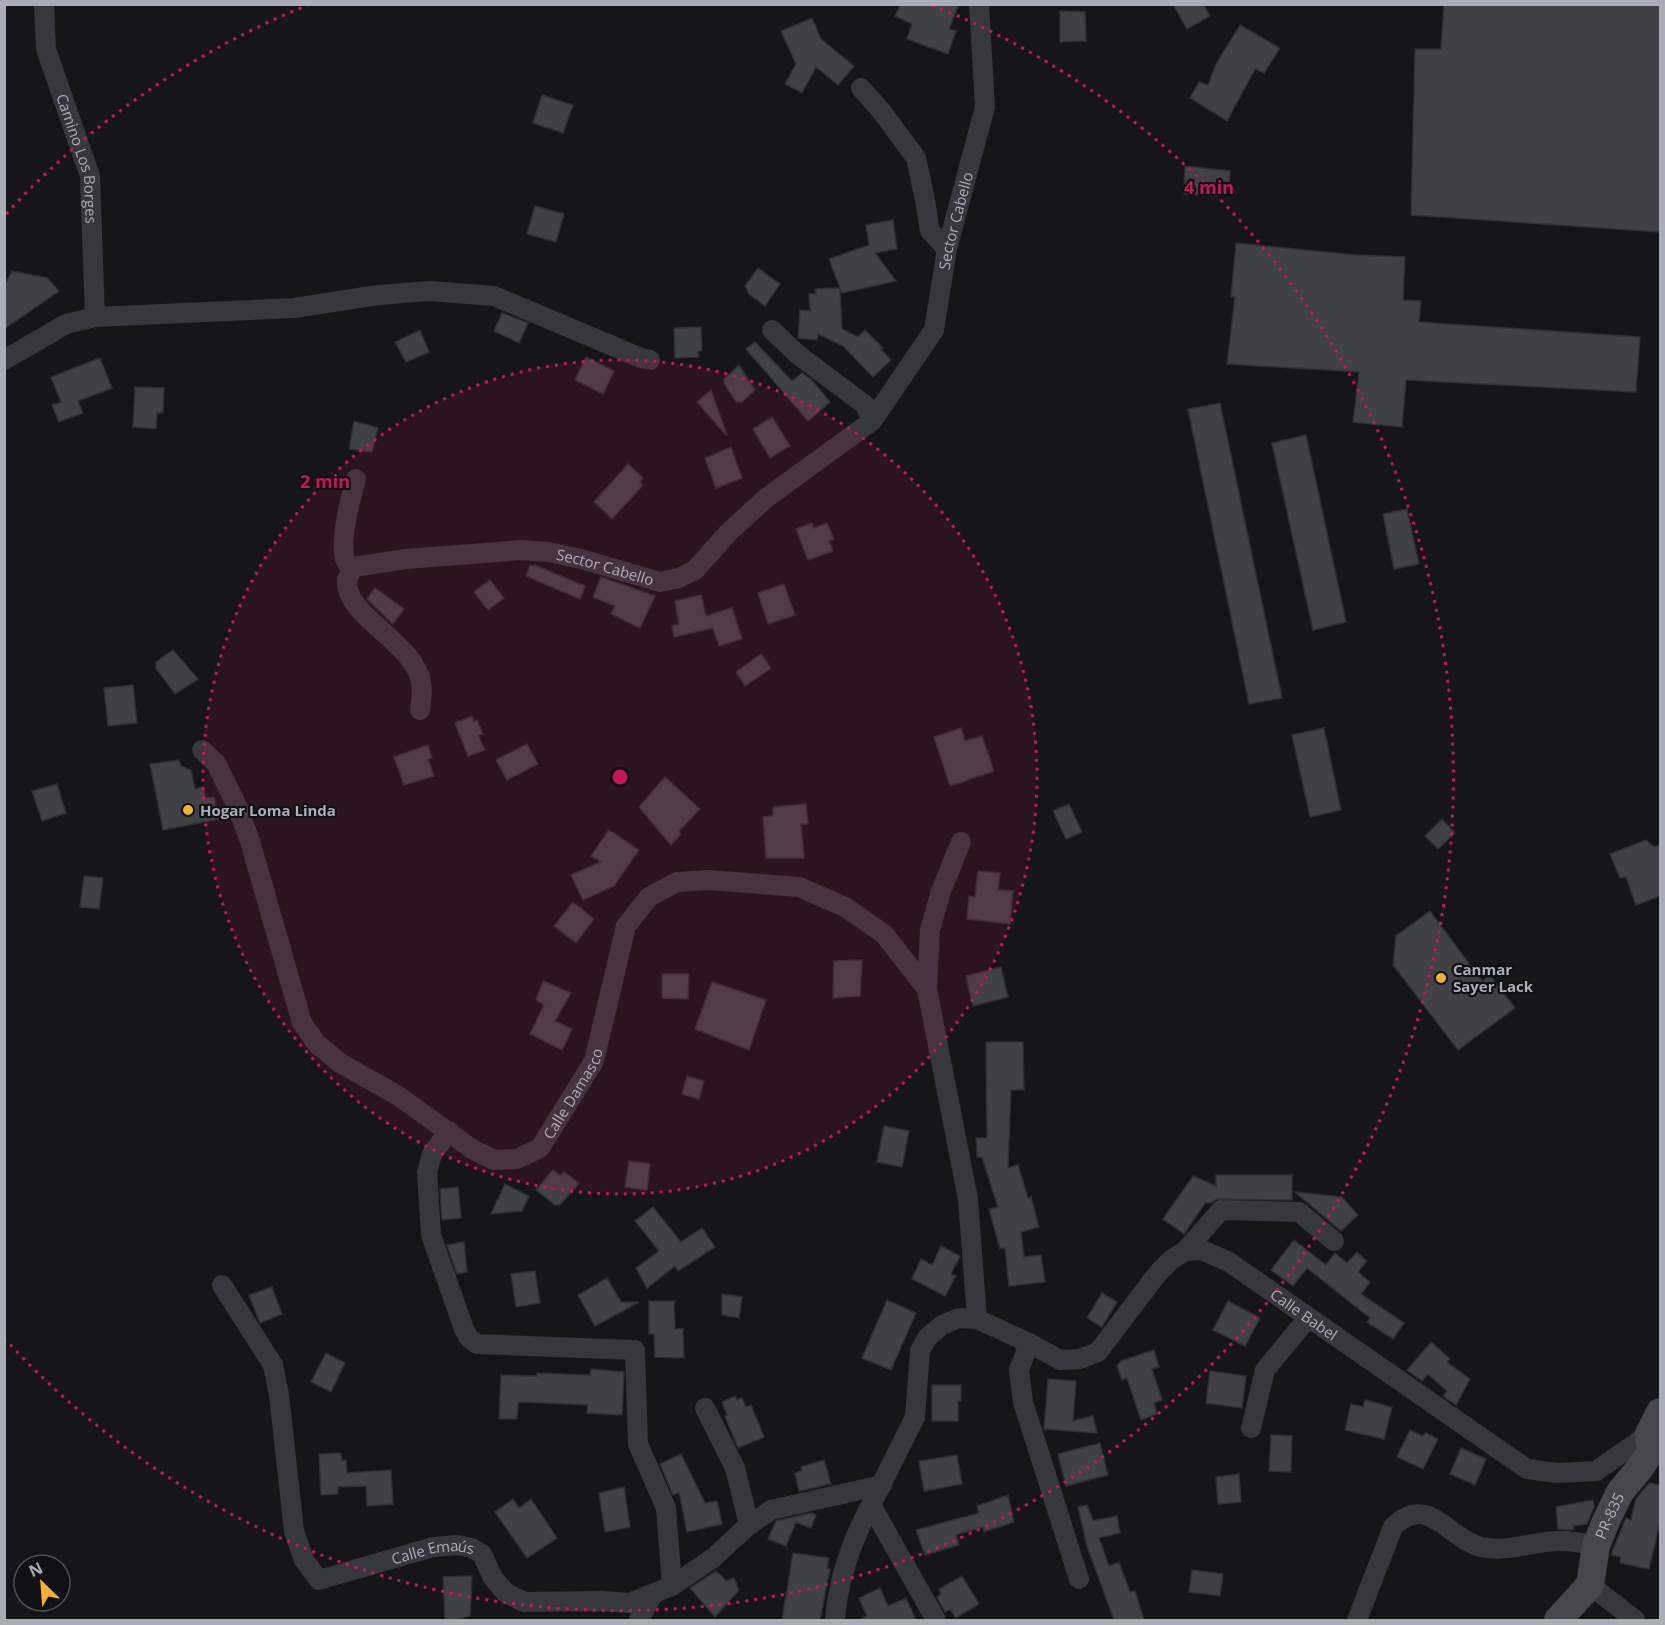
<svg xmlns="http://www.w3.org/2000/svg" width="1665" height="1625" font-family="'Open Sans',sans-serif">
<rect width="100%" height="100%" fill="#161618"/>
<path fill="#404145" stroke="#303034" stroke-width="1.5" d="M901,4H959L949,29L956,31L948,54L907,39L912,24L895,16Z
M1173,4H1203L1210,16L1187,29Z
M1444,4H1660V232L1411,215L1415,49H1441Z
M1060,11L1085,12L1086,41L1060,42Z
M812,18L821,39L854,66L838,85L816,67L802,93L785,84L796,64L781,31Z
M1240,25L1280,48L1264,73L1255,69L1227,121L1190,98L1199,82L1208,85L1216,64Z
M542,95L573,105L563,133L533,123Z
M1185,166L1230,171L1229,194L1218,193V196L1184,194Z
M535,206L564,214L556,242L527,234Z
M893,220L897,249L875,253L896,281L842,293L840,289L842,329L858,337L865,330L883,348L881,349L891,360L873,377L843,346L818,334L817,340L798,338L800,310L810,311L809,294H816L815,289L840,288L829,259L869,245L866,225Z
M1236,243L1356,255L1405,257L1403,300L1421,301L1419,322L1640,337L1636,392L1406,380L1402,427L1353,422L1359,372L1227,364L1235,297H1231Z
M758,268L780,284L765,306L749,294L745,286Z
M12,271L47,278L59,291L4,329V287Z
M502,313L528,323L519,343L494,331Z
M701,327L702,350L698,352L699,357L675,358L674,328Z
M420,330L429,352L406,362L395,342Z
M755,342L792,381L802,373L812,380L830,402L808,421L746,349Z
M586,357L614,371L603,394L575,380Z
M100,358L112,388L78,401L83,413L59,422L52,405L61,402L51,377Z
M739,365L755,390L742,402H736L724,383V379Z
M135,387L164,388L163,413H157L156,429L133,427Z
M711,390L727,435H726L697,402Z
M1220,403L1282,698L1249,704L1188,409Z
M772,417L790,446L770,458L753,429Z
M354,421L378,428L372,452L349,449Z
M1306,435L1346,622L1313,630L1272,443Z
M731,447L742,478L716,488L705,458Z
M628,464L643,478L640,482L643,485L612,519L594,502Z
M1407,509L1419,564L1394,569L1383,514Z
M812,523L814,528L827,523L834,539L829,541L833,551L808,560L796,529Z
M530,565L533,566L534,565L585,586L580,599L526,576Z
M601,577L655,596L640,628L611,614L615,606L593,597Z
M490,580L504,598L488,610L474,592Z
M784,584L795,615L768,624L758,593Z
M375,588L404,609L393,624L367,599Z
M701,595L706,616L732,608L742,639L719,646L713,628L674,637L672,626L679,624L675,601Z
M173,650L198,679L175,694L156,668V662Z
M761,654L771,668L745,686L736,672Z
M133,685L137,723L108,726L104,688Z
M472,716L474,722L477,720L483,734L478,735L485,750L468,756L455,723Z
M961,728L965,741L982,736L994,771L950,786L934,737Z
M1324,728L1341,810L1310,817L1292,735Z
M527,744L538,764L507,780L496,760Z
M428,745L432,758L428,759L434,776L404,785L394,757Z
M179,760L181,766L191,770L195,789L203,787L206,798L214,797L219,819L163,830L150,764Z
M665,777L700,809L679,831L681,834L671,845L639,807Z
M57,784L66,813L42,821L32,791Z
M806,804L808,824H801L804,858H766L763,817L773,816V807Z
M1069,804L1082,832L1066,839L1053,811Z
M1442,819L1455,833L1438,849L1425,836Z
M609,830L639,850L614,886L583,900L571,875L601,862L591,856Z
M1646,840L1654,847L1660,845V896L1636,905L1626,877L1620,878L1610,854Z
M978,871L1000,873L998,890L1013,891L1010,924L967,919L969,896L975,897Z
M84,876L103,878L99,909L80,907Z
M573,902L594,919L576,943L554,926Z
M1430,911L1482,981L1490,975L1515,1008L1458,1050L1393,965L1396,936Z
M862,960L860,996L833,998L834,961Z
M1001,967L1008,997L973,1006L966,976Z
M662,974H689L688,999L662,998Z
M543,981L571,993L555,1021L572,1029L562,1050L530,1034L544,1005L536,1000Z
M712,982L766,1000L749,1050L695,1029Z
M986,1042H1023L1024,1090H1011L1008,1168L1018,1165L1028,1198L1031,1197L1039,1227L1021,1232L1024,1257L1041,1255L1045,1282L1009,1286L1005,1248L1000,1249L989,1209L998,1207L982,1157H977L976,1138H987Z
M687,1076L704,1081L699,1099L682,1094Z
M884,1126L909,1131L902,1167L877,1162Z
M629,1161L650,1164L647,1190L625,1187Z
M553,1170L561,1176L564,1172L579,1183L560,1205H555L536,1190Z
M1216,1175H1292V1200L1217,1199L1211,1203H1205L1184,1234L1163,1219L1193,1176L1216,1186Z
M505,1184L529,1196L522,1211L491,1214Z
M458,1187L461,1218L442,1220L440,1189Z
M1295,1192L1342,1197L1358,1215L1341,1231Z
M653,1207L681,1242L702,1228L715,1247L678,1271L675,1266L647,1288L636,1268L659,1251L635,1221Z
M1294,1240L1326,1265L1335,1253L1347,1263L1357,1252L1367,1261L1358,1272L1370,1282L1361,1294L1404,1323L1393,1339L1367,1322L1370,1318L1307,1268L1293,1286L1271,1270Z
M464,1242L467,1272L457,1274L447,1245Z
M941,1246L960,1256L951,1274L956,1276L945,1296L912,1279L921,1259L932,1265Z
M535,1271L540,1303L516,1307L511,1274Z
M607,1278L621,1302H639L595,1326L578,1295Z
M272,1287L282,1314L260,1323L249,1295Z
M1102,1293L1117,1302L1102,1327L1087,1318Z
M722,1294L742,1297L739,1318L722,1315Z
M887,1300L916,1313L891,1370L862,1358Z
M649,1301H674L675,1329H683L684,1358L655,1357L654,1334H649Z
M1228,1301L1260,1318L1245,1346L1213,1330Z
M1431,1342L1450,1359L1447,1362L1470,1379L1456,1405L1443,1396L1447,1391L1428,1374L1422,1381L1407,1370Z
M1154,1350L1159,1367L1152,1369L1162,1400L1154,1403L1157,1414L1141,1420L1127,1378L1122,1380L1117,1366L1121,1361Z
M326,1353L345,1363L331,1392L311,1382Z
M591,1369L624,1372L622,1415L587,1413L588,1405L523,1402L518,1403L517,1419H499L501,1375L537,1376V1373L590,1375Z
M1210,1371L1246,1376L1242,1408L1206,1403Z
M1048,1379L1076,1381L1073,1421L1093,1416L1097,1433L1044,1429Z
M932,1385H961V1401H958V1421H932Z
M735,1396L737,1400L742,1398L746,1407L751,1405L764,1437L738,1448L725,1416L727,1415L722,1402Z
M1365,1400L1392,1407L1384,1439L1345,1430L1351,1404L1363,1407Z
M1410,1430L1422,1436L1426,1433L1438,1439L1423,1469L1397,1457Z
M1271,1435L1292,1436L1291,1472L1269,1471Z
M1100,1443L1108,1475L1066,1486L1058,1454Z
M1461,1448L1486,1459L1475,1485L1450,1474Z
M341,1453L342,1461L346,1460L347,1473L391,1470L393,1504L367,1506L366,1486L338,1487V1494L321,1495L319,1454Z
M681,1454L705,1503L717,1501L722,1524L687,1532L679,1492L673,1495L660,1464Z
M957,1455L962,1484L924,1491L919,1461Z
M824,1460L831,1484L799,1491L795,1473L802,1471L801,1467Z
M1239,1474L1241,1502L1218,1504L1216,1477Z
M1649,1483L1660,1485V1523L1649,1569L1620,1563L1621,1557L1611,1555L1626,1518L1631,1520L1636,1499Z
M624,1487L630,1527L605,1532L599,1493Z
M1008,1495L1014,1522L984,1532L983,1527L956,1535L959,1545L925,1555L916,1530L979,1513L977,1506Z
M513,1499L519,1508L531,1499L557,1538L527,1558L495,1512Z
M1593,1500L1594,1507L1587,1524L1573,1526L1574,1529L1572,1530L1558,1529L1556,1507Z
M1087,1505L1093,1521L1117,1516L1120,1533L1099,1538L1109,1566L1119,1562L1130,1592L1135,1591L1144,1620H1114L1087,1546L1078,1507Z
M811,1513L816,1515L811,1528L796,1522L786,1546L768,1539L776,1521Z
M793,1553L829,1558L827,1568L830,1569L820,1620H782Z
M1192,1570L1223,1574L1220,1596L1189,1592Z
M716,1571L726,1581L734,1578L739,1590L715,1617L690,1588Z
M472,1576L470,1616L455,1620H445L443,1577Z
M962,1576L979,1604L956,1618L950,1609L945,1612L937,1597L941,1594L939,1589Z
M880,1588L888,1606L906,1598L916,1620H858L867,1616L859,1598Z"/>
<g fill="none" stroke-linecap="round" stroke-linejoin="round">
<g stroke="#37383d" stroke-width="20">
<path id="s1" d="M44,4L46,49L90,176L95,317"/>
<path d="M861,88L882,112L916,158L925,200L930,231L947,249"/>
<path d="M772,330L797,354L865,405L872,421"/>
<path d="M4,360L66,324L95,317L294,308L378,295L430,291L494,296L641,358L650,360"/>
<path id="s2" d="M356,479C351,496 338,545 346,561C347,563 351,565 353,567L406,559L522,550L549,552L581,559L660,582L679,578L695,570L728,533L765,499L872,421L934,330L947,249L985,107L979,4"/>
<path d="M353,567C351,571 348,577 347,580C344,616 414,642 421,682C423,690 421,701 420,710"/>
<path id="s3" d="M202,750L216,763L237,806L250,841L302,1023L317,1044L340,1063L397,1095L472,1149L494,1160L517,1159L540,1148L594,1061L626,926L649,897L677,882L709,880L799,887L845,907L884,934L927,989L968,1199L977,1319"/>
<path d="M927,989L930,930L941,891L961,842"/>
<path d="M449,1131L432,1154L427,1172L431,1235L464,1329L469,1338L477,1344L635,1350L638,1444L666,1508L672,1586"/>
<path d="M1185,1251L1221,1210L1299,1212L1334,1241"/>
<path id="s4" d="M222,1285L273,1365L279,1395L294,1531L304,1560L319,1580L433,1547L457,1545L472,1548L482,1554L493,1578L506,1593L524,1602L602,1601L629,1603L672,1586L713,1558L749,1525L771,1510L882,1485"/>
<path d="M1029,1343L1019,1370L1023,1402L1079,1579"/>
<path d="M705,1408L735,1468L749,1525"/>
<path d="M1251,1428L1265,1370L1308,1318"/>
<path d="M1590,1585L1635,1620"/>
<path d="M641,1620L639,1619L653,1594"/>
<path d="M835,1620C838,1578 851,1542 871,1505"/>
<path id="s5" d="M936,1620L871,1505L915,1417L920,1351L927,1338L942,1325L959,1318L977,1319L1029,1343L1060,1360L1080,1359L1098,1352L1158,1273L1171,1260L1185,1251L1202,1250L1229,1262L1527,1469L1557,1473L1596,1471L1649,1434"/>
<path d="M1357,1620L1393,1527C1427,1492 1449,1539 1481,1547C1508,1553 1533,1541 1559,1541C1572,1541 1584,1543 1596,1546"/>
</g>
<path stroke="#45474d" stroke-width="28" id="s6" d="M1558,1620L1590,1585L1596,1546L1606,1521L1620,1492L1640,1468L1651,1451L1649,1434L1660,1412"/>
</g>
<circle cx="620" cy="777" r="417" fill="#c2185b" fill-opacity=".12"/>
<g fill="none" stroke="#c2185b" stroke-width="3" stroke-dasharray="3 6">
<circle cx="620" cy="777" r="417"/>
<path d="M6 214A833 833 0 0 1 308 5M932 5A833 833 0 1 1 6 1340"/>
</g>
<g fill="#f2b134" stroke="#111113" stroke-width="2">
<circle cx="188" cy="810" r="6"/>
<circle cx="1441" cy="978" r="6"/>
</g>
<g text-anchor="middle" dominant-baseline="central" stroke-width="4.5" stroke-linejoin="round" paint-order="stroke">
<g font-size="15" fill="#a8adb8" stroke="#111113">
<text stroke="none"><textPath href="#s1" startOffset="160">Camino Los Borges</textPath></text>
<text stroke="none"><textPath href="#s2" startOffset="896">Sector Cabello</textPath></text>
<text stroke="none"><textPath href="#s2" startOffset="348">Sector Cabello</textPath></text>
<text stroke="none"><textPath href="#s3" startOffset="644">Calle Damasco</textPath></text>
<text stroke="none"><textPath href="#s5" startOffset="772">Calle Babel</textPath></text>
<text stroke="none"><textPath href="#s6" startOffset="120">PR-835</textPath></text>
<text stroke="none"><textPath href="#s4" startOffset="436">Calle Emaús</textPath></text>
</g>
<g font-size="15" font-weight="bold" fill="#a8adb8" stroke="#111113" text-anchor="start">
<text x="200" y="810">Hogar Loma Linda</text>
<text x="1453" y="969">Canmar<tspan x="1453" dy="17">Sayer Lack</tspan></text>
</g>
</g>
<circle cx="620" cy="777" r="9" fill="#c2185b" stroke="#111113" stroke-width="3"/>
<g font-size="18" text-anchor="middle" font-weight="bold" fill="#c2185b" stroke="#111113" stroke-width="4.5" stroke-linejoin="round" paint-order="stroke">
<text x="1209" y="194">4 min</text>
<text x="325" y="488">2 min</text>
</g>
<rect width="1665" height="1625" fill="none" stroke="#a8adb8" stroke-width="12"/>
<g transform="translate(42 1583) rotate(335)"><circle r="28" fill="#111113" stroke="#4d4f55" stroke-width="1.5"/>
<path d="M0-4.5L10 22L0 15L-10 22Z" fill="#f2b134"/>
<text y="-9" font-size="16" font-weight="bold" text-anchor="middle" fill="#a8adb8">N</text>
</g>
</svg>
